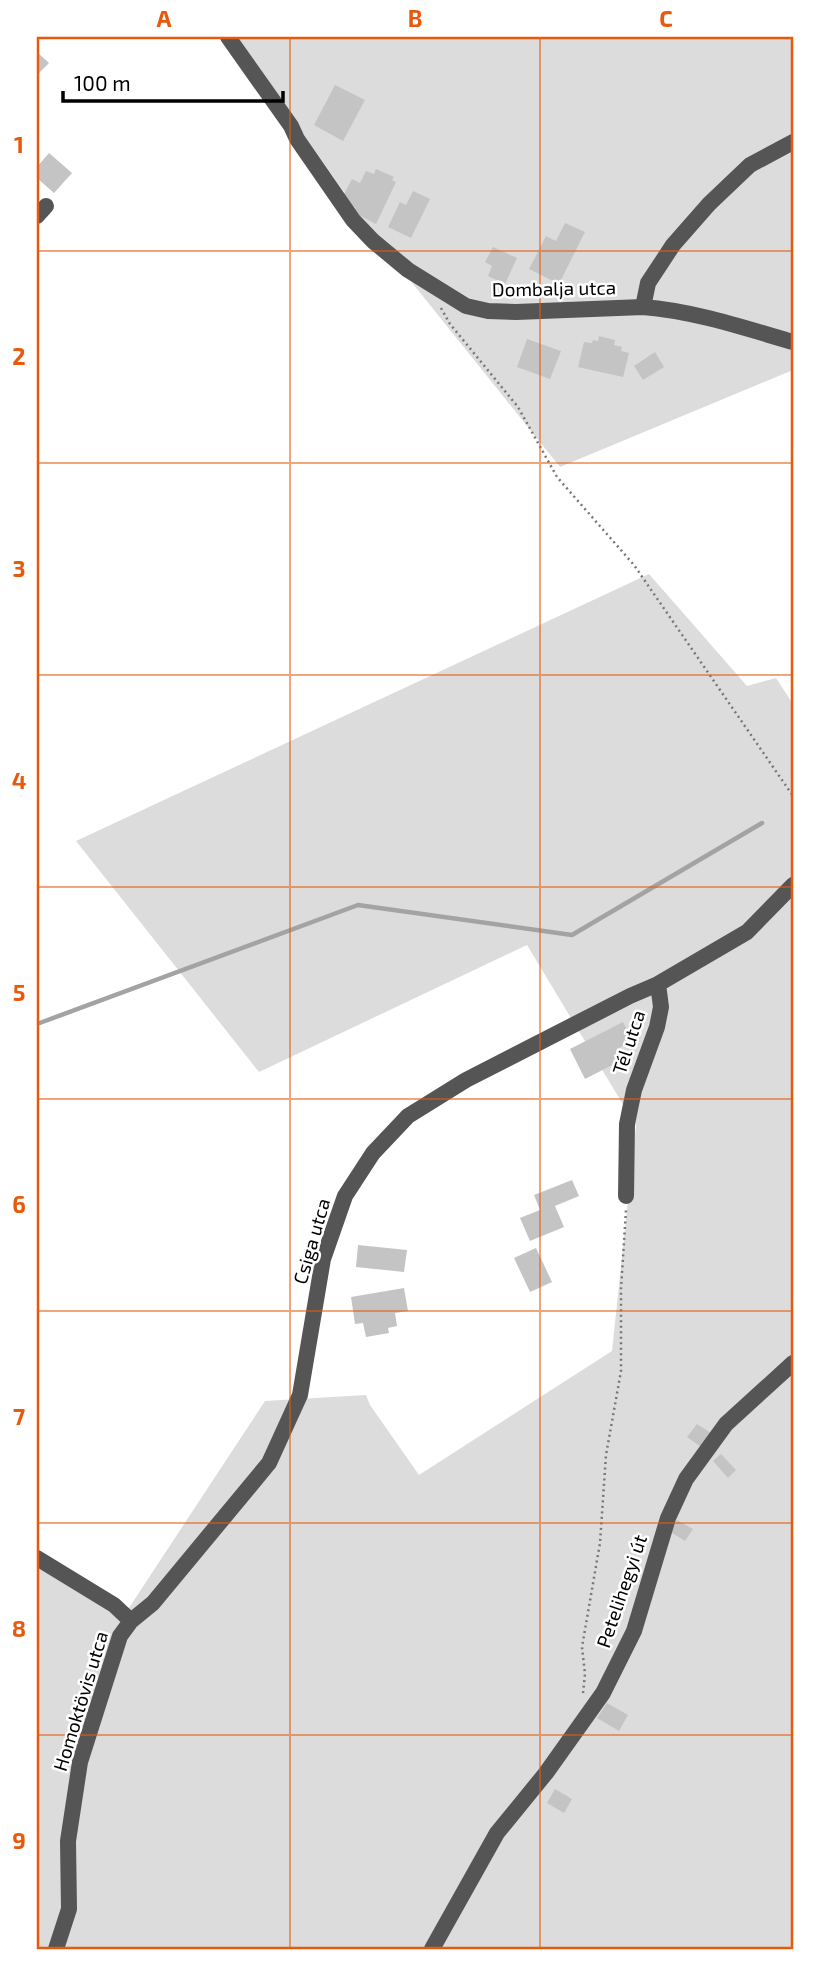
<svg xmlns="http://www.w3.org/2000/svg" width="830" height="1986" font-family="'Exo 2',sans-serif">
<rect width="100%" height="100%" fill="#fff"/>
<path fill="#dcdcdc" d="M235,37H793V370L560,467L377,239Z
M649,574L747,686L776,678L793,704V1949H37V1555L123,1617L265,1401L366,1395L370,1405L419,1475L612,1351L636,1126L527,945L259,1072L76,841Z"/>
<g fill="none" stroke-linecap="round" stroke-linejoin="round">
<path stroke="#a3a3a3" stroke-width="4.5" d="M37,1024L358,905L572,935L762,823"/>
</g>
<path fill="#c4c4c4" d="M37,52L49,63L37,75Z
M335,85L365,100L343,141L314,125Z
M49,153L72,173L54,193L37,178V167Z
M376,169L394,177L392,180L396,182L376,224L353,212L355,208L344,203L343,196L352,179L360,183L366,171L374,174Z
M413,191L430,199L411,238L388,227L400,202L406,205Z
M565,223L585,232L559,284L529,269L546,236L556,241Z
M493,247L517,258L505,284L488,276L492,266L485,262Z
M599,336L615,340L614,345L622,347L621,351L629,353L623,377L578,367L584,342L592,343L593,340L598,341Z
M527,339L561,351L550,379L517,367Z
M655,352L664,367L643,380L634,366Z
M623,1022L633,1041L619,1048L624,1059L585,1079L570,1049Z
M572,1180L579,1196L555,1206L564,1227L530,1241L520,1218L540,1210L534,1195Z
M358,1245L407,1250L404,1272L356,1267Z
M536,1248L552,1282L530,1292L514,1258Z
M404,1288L408,1311L395,1313L397,1326L388,1328L389,1333L366,1337L363,1323L355,1324L351,1297Z
M697,1424L711,1433L701,1447L687,1437Z
M721,1454L736,1470L728,1478L713,1461Z
M677,1520L693,1529L685,1541L669,1531Z
M607,1703L628,1715L619,1731L597,1718Z
M555,1789L572,1799L564,1813L547,1803Z"/>
<g fill="none" stroke-linecap="round" stroke-linejoin="round">
<path stroke="#777" stroke-width="2.5" stroke-dasharray="2 3.5" stroke-linecap="butt" d="M441,308L450,324L518,407L557,477L634,565L793,796
M583,1693L585,1674L582,1647L600,1543L606,1455L621,1371V1289L626,1210"/>
<path stroke="#555" stroke-width="16" d="M228,37L291,126L297,139L353,220L373,241L408,270L466,306L488,311L516,312L643,307C694,311 744,328 793,342
M37,216L46,206
M643,307L648,283L673,245L709,204L750,165L793,142
M626,1196L627,1124L634,1090L657,1027L661,1007L658,984
M37,1558L114,1605L131,1621
M56,1949L69,1909L68,1841L80,1762L120,1636L131,1621L153,1603L269,1463L300,1395L323,1259L345,1196L373,1153L408,1116L466,1080L630,996L658,984L747,932L793,885
M432,1949L497,1833L546,1773L603,1693L634,1631L668,1518L686,1479L726,1424L793,1363"/>
</g>
<path fill="none" stroke="#e8590c" stroke-width="2" stroke-opacity="0.55" d="M290,37V1949M540,37V1949M37,251H793M37,463H793M37,675H793M37,887H793M37,1099H793M37,1311H793M37,1523H793M37,1735H793"/>
<g text-anchor="middle" dominant-baseline="central" stroke-width="5" stroke-linejoin="round" paint-order="stroke">
<g font-size="19" fill="#000" stroke="#fff">
<text transform="translate(554 288) rotate(-1)">Dombalja utca</text>
<text transform="translate(628 1042) rotate(-72)">Tél utca</text>
<text transform="translate(311 1241) rotate(-74)">Csiga utca</text>
<text transform="translate(621 1591) rotate(-71)">Petelihegyi út</text>
<text transform="translate(80 1701) rotate(-73)">Homoktövis utca</text>
</g>
</g>
<rect width="830" height="1986" fill="none" stroke="#ffffff" stroke-width="77"/>
<path d="M63 91v10h220v-10" fill="none" stroke="#000000" stroke-width="3.5"/>
<text x="74" y="91" font-size="21" fill="#000000" stroke="#ffffff" stroke-width="5" paint-order="stroke">100 m</text>
<rect x="38" y="38" width="754" height="1910" fill="none" stroke="#e8590c" stroke-width="2.5"/>
<g font-size="23" text-anchor="middle" font-weight="bold" fill="#e8590c">
<text x="164" y="27">A</text>
<text x="415" y="27">B</text>
<text x="666" y="27">C</text>
<text x="19" y="153">1</text>
<text x="19" y="365">2</text>
<text x="19" y="577">3</text>
<text x="19" y="789">4</text>
<text x="19" y="1001">5</text>
<text x="19" y="1213">6</text>
<text x="19" y="1425">7</text>
<text x="19" y="1637">8</text>
<text x="19" y="1849">9</text>
</g>
</svg>
